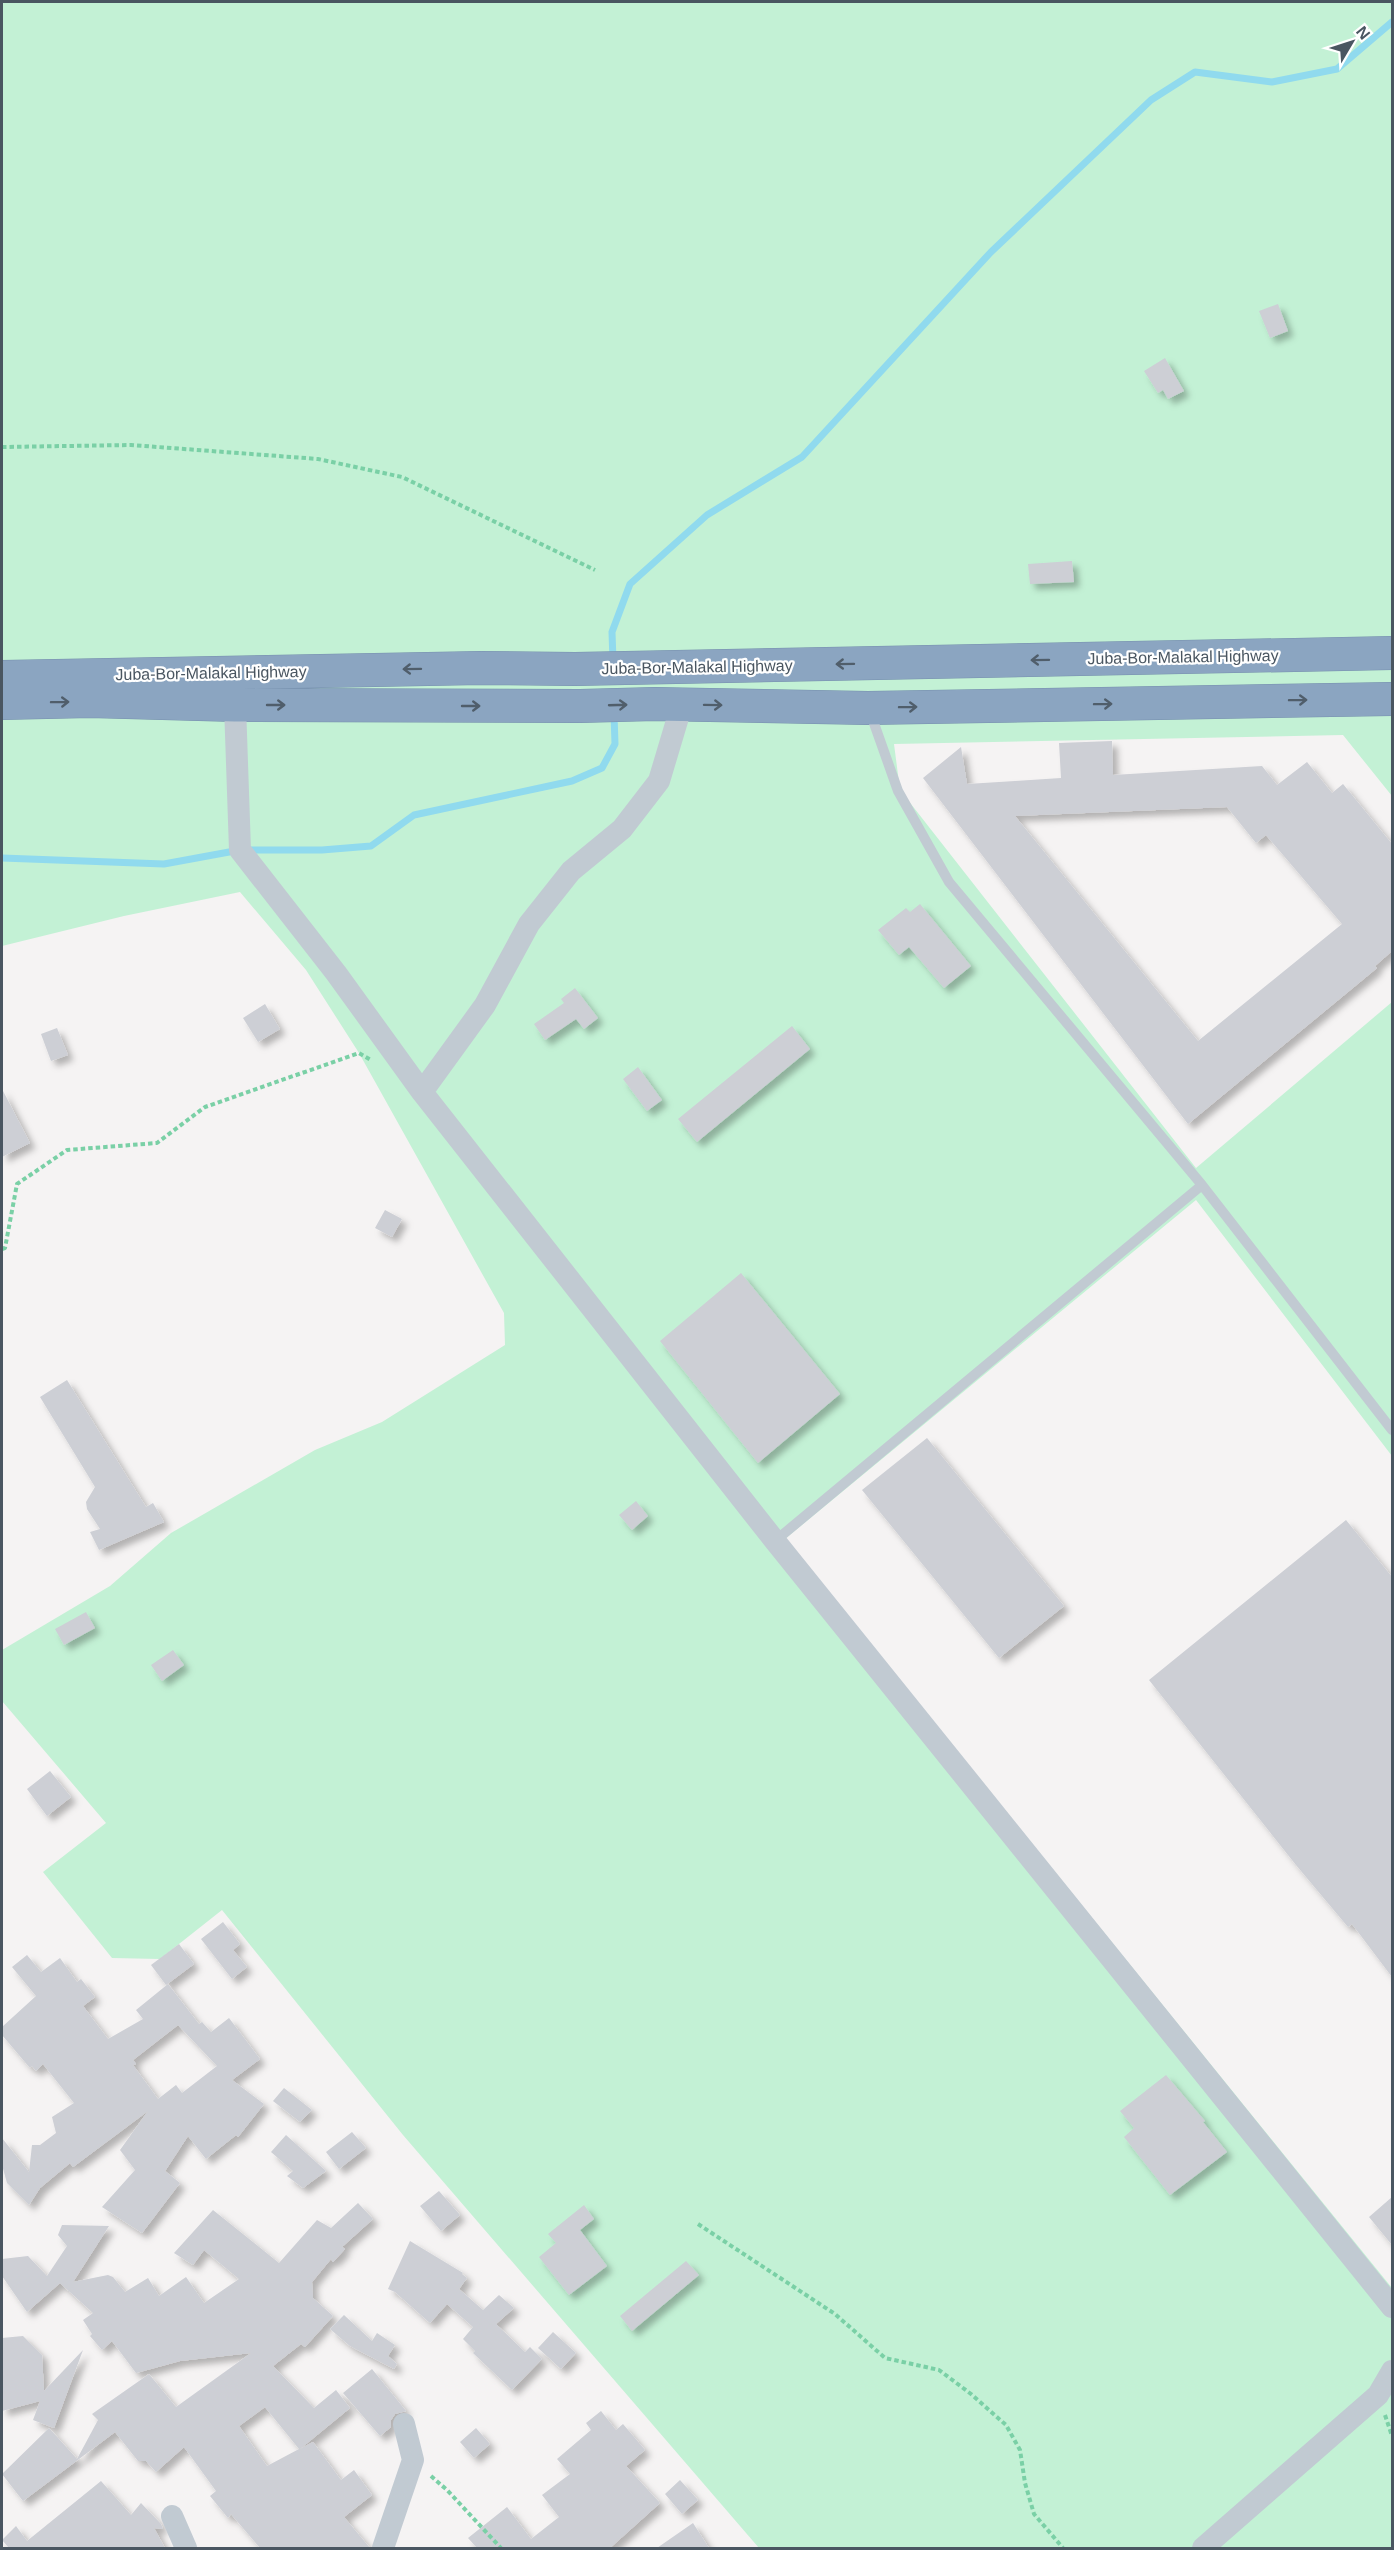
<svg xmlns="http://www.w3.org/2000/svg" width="1394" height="2550" font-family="Arial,sans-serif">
<defs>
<filter id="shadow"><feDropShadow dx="5.5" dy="5.5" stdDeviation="3" flood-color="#0004"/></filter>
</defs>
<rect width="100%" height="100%" fill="#f5f3f3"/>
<path fill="#c3f1d5" d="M2,2H1392V796L1343,735L894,744L900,790L1196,1168L1392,1002V1456L1196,1200L785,1539L1392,2288V2548H759L403,2135L222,1910L160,1959L112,1958L43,1872L106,1823L2,1701V1650L110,1586L171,1533L315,1450L382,1422L505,1345L504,1313L359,1053L306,970L240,892L124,916L2,946Z"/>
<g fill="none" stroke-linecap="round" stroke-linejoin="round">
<path stroke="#90daee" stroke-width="7" d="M613,661L612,632L630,584L707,515L802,457L991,252L1151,100L1195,72L1272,82L1337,69L1392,22
M2,858L164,864L240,850H322L371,846L414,815L572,781L602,768L615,744L614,714"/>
</g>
<path fill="#cdcfd5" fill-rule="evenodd" filter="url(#shadow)" d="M1278,304L1288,331L1270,338L1259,311Z
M1165,358L1184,391L1168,399L1163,390L1158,393L1144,371Z
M1072,561L1074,582L1030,584L1028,564Z
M1112,741L1113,775L1262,766L1277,785L1307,762L1332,793L1343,784L1392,844V951L1375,966L1377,968L1188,1124L923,778L961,747L967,784L1061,778L1059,743ZM1227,807L1256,843L1266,835L1342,924L1198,1041L1015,816Z
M920,904L971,966L944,988L909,947L899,955L878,930L906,908L910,912Z
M575,988L598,1018L584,1029L576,1019L545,1040L534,1024L564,1003L561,999Z
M265,1004L280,1029L258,1042L243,1018Z
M792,1026L810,1049L697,1142L678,1119Z
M57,1028L68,1055L51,1061L41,1034Z
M638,1067L662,1100L647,1111L623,1079Z
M2,1089L30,1143L2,1157Z
M385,1210L402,1219L392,1237L375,1228Z
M741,1273L840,1394L758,1463L660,1341Z
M67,1380L146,1507L153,1503L164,1522L99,1550L90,1532L100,1529L87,1509L86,1502L95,1487L40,1397Z
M927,1438L1064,1606L999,1658L862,1490Z
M636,1501L648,1516L632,1530L619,1515Z
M1346,1520L1392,1577V1977L1352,1924L1348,1927L1296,1865L1149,1680Z
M86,1612L95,1628L64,1645L55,1629Z
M173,1650L184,1665L162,1681L151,1665Z
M50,1771L71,1797L47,1816L27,1789Z
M223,1922L240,1944L233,1950L247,1967L232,1979L201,1939Z
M179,1944L194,1964L166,1985L151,1965Z
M27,1955L41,1972L60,1958L77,1982L81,1979L95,1997L83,2006L108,2039L143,2019L136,2010L168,1984L199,2024L202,2022L211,2032L229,2018L260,2059L232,2080L264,2104L238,2137L236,2135L206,2159L188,2136L165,2171L180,2183L142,2233L102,2207L135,2170L120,2150L148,2111L73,2167L70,2163L40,2188L29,2205L7,2183L2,2165V2138L29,2172L32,2145H40L56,2133L52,2117L74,2103L43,2064L36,2071L32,2066L30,2068L2,2035V2027L36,1996L12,1967ZM178,2025L217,2066L182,2093L176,2085L158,2099L133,2065L136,2064L133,2060Z
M1166,2075L1205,2121L1203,2122L1227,2152L1170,2195L1124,2137L1134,2128L1120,2111Z
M284,2088L312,2110L300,2122L273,2101Z
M352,2132L366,2148L339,2169L326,2152Z
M286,2135L326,2171L303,2188L287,2176L293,2171L271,2152Z
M439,2191L460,2215L441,2231L420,2206Z
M1392,2197V2245L1369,2217Z
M358,2203L373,2219L342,2247L345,2249L333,2262L331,2259L312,2282L313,2298L333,2316L305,2347L301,2344L273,2366L314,2408L336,2390L350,2408L300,2449L313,2442L341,2480L354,2470L372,2495L344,2517L370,2548H260L231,2514L228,2518L210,2496L216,2491L184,2447L156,2472L146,2461H138L115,2432L23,2501L2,2474L49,2428L77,2459L98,2420L92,2414L149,2374L176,2407L251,2353L180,2361L136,2373L112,2341L102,2350L90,2336L92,2334L83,2320L93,2313L60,2283L27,2312L2,2276V2259L28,2256L47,2276L67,2246L58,2235L62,2225L109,2226L73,2282L108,2275L113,2277L125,2292L148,2278L159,2296L186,2277L204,2303L239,2279L204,2250L193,2265L174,2253L213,2210L279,2263L317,2220L331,2228ZM265,2407L299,2449L267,2466L239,2426Z
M584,2205L594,2219L580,2230L607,2266L569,2295L539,2257L556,2243L548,2234Z
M410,2241L463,2273L462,2274L467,2278L459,2289L483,2310L499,2295L514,2308L496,2324L525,2352L530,2347L542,2359L512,2390L473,2353L475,2351L463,2339L473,2327L447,2304L430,2323L395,2292L388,2289Z
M686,2261L699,2275L632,2331L620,2316Z
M344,2315L372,2341L377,2333L395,2345L388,2356L397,2364L394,2369L350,2346L330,2329Z
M553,2332L576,2353L561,2369L538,2348Z
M23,2336L42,2355L44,2391L83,2350L54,2428L33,2420L40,2401L2,2411V2338Z
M372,2369L406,2411L395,2414L391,2420V2427L380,2436L343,2393Z
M601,2411L616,2430L623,2424L645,2450L626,2466L660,2503L610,2548H477L468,2538L507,2507L531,2539L559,2517L542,2495L570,2474L557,2459L591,2430L586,2423Z
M476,2428L490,2444L474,2458L460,2442Z
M680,2480L698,2500L682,2514L665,2494Z
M101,2481L131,2515L141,2503L161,2524L163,2529L154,2528L165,2548H9L2,2540L16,2526L27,2541Z
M693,2523L709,2548H657Z"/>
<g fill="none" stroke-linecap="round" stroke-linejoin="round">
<defs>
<path id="highway" d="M2,677L481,668L575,669L1392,653
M2,703L90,701L235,705L580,706L655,704L868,708L1392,699"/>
</defs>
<use href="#highway" stroke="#7690ad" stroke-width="34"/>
<path stroke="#7ad0a6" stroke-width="4" stroke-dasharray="4.5 3" stroke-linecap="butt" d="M2,447L131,445L318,459L402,477L595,570
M2,1249L5,1248L17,1184L67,1150L157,1143L205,1107L359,1053L371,1060
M698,2224L835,2314L885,2358L939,2370L971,2394L1006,2425L1020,2450L1025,2483L1034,2514L1063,2548
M1385,2415L1392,2436
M431,2476L447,2490L501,2548"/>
<path stroke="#c1cad2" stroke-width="10" d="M870,712L898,791L949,882L1202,1185L1392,1430
M775,1541L1202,1185"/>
<path stroke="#c1cad2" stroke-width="22" d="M235,705L240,850L336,973L422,1092L775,1541L1392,2307
M422,1092L485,1005L529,924L571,871L622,829L659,781L682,704
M172,2516L186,2548
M383,2548L413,2460L404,2424
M1203,2548L1378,2395L1392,2371"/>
<use href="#highway" stroke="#8ba5c1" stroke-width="33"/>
</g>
<defs><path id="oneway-shaft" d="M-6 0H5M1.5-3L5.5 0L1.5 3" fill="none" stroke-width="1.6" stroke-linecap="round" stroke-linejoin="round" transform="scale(1.5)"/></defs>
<g stroke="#505e6b">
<use href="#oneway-shaft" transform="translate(1040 660) rotate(179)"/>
<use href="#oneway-shaft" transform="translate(845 664) rotate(179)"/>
<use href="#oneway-shaft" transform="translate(412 669) rotate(179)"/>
<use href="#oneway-shaft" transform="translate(1298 700) rotate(-1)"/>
<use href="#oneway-shaft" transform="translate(60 702) rotate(-1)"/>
<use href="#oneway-shaft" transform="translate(1103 704) rotate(-1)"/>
<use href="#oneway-shaft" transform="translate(276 705)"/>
<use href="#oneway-shaft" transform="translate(618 705) rotate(-2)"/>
<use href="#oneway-shaft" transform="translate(713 705) rotate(1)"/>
<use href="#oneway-shaft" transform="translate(471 706)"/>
<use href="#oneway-shaft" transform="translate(908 707) rotate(-1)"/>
</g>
<g text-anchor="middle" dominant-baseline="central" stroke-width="4.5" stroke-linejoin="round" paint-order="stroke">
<g font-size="16" fill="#4a5661" stroke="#fff">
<text transform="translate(1183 657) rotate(-1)">Juba-Bor-Malakal Highway</text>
<text transform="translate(697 667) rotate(-1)">Juba-Bor-Malakal Highway</text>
<text transform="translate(211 673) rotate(-1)">Juba-Bor-Malakal Highway</text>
</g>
</g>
<rect width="1394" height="2550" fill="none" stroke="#4a5661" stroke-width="6"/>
<g transform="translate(1352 42) rotate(51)" stroke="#ffffff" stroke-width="4.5" paint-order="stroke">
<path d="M0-4.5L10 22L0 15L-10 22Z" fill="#4a5661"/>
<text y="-9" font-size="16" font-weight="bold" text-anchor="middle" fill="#4a5661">N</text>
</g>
</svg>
